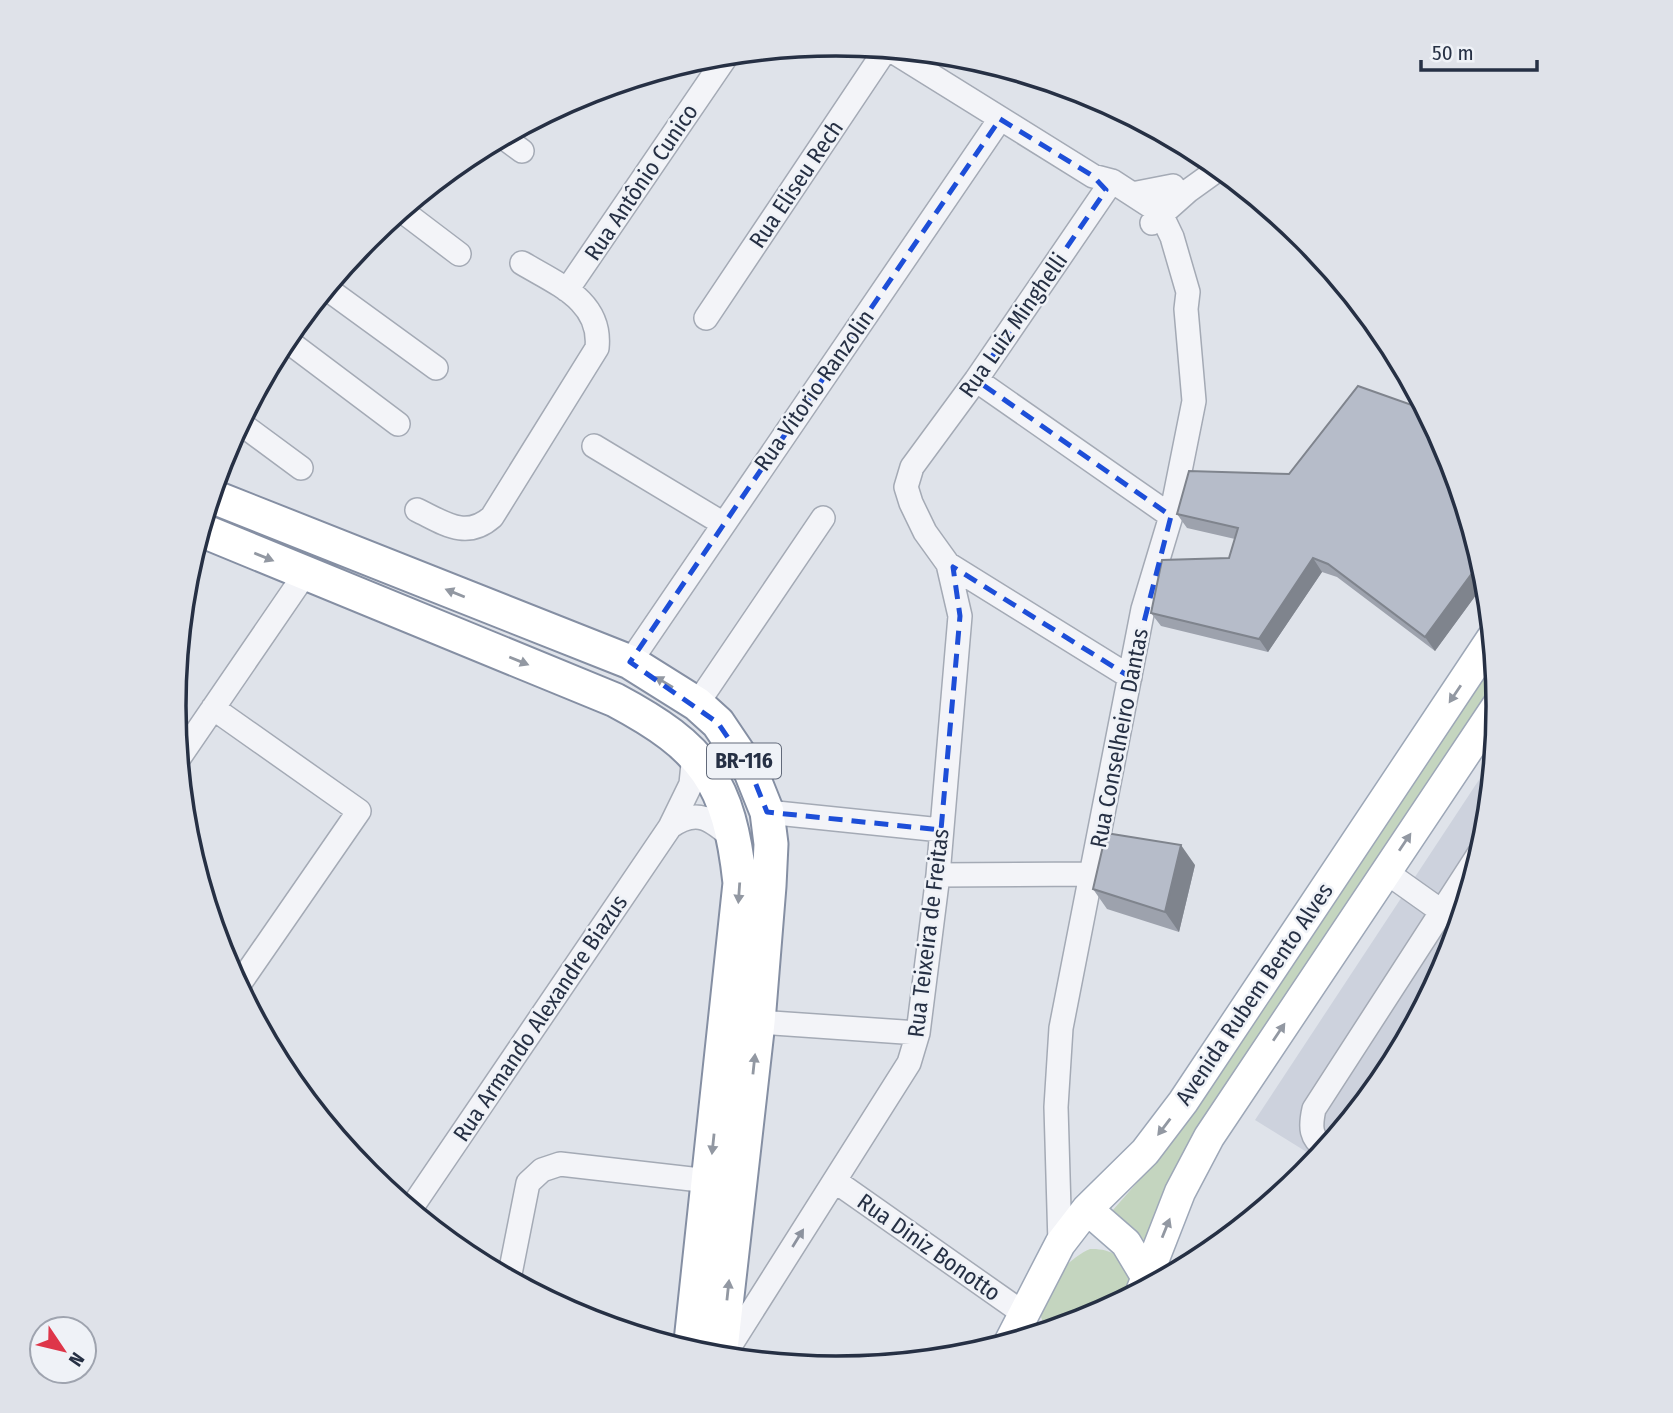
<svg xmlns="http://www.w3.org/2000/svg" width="1673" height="1413" font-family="'Fira Sans Condensed',sans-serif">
<rect width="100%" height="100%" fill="#dfe3ea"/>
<path fill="#cdd2dd" d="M1494,757L1486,836L1449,960L1387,1075L1318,1159L1255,1120Z"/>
<path fill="#c4d5bf" d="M1494,657L1498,690L1150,1245L1138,1235L1105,1219L1157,1160Z
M1090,1249C1119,1248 1137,1266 1128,1296L1090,1319L1050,1331C1047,1327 1042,1321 1041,1317C1033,1293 1070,1257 1090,1249Z"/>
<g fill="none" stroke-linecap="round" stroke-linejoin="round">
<defs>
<path id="minor" d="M889,49L1093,176L1112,181L1152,207L1161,214L1172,237L1188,292L1186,309L1194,401L1171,516L1143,609L1061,1028L1056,1107L1060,1244
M503,137L522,151
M1132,194L1173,186
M401,210L459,254
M1152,223L1188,191L1220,168
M326,288L436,368
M567,290L728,54
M706,318L886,49
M285,339L398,424
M976,380L1171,516
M240,423L301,468
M594,446L722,523
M417,510C444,523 466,540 492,517L597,348C602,301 557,284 522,263
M948,564L1130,677
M630,662L1000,119
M697,704L823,518
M213,708L359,811L238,986
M179,758L305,574
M767,812L941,830
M670,827C698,807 712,820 735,840
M1386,872L1441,911
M938,875L1093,874
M758,1022L918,1033
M1326,1149C1310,1138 1310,1127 1314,1109L1484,846
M835,1181L1023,1313
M410,1210L670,827L691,784L694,754
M509,1279L528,1183L542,1170L560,1164L709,1181
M723,1357L909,1063L918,1033L938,875L960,616L948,564L925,532L911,503L906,487L912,467L976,380L1112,181"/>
<path id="major" d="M1087,1209L1126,1243L1147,1278
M1141,1292L1180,1192L1209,1137L1499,703
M1009,1343L1060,1244L1087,1209L1145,1152L1183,1102L1492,638"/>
<path id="highway" d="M211,496L630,662L697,704L718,723L751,772L767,812L771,844L769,886L758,1022L720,1358
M201,530L615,700C705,748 729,782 740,883L690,1351"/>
</defs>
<use href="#minor" stroke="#a4aab5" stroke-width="26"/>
<use href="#major" stroke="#9da7b7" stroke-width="33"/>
<use href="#highway" stroke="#858fa3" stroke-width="37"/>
<use href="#minor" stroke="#f3f4f8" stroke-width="23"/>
<use href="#major" stroke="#fff" stroke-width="30"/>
<use href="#highway" stroke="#fff" stroke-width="33"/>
</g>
<path fill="#9da2ad" d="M1177,514L1487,578V580L1435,651L1337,577L1322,572L1268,652L1161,626L1151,613L1229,558L1235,539L1187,528Z
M1195,865L1179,932L1107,909L1093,889Z"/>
<path fill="#7f848d" d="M1313,558L1322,572L1268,652L1259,639Z
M1481,561L1487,580L1435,651L1425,637Z
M1181,845L1195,865L1179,932L1165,912Z"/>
<path fill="#b6bcc9" stroke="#7f848d" stroke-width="2" d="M1358,386L1426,410L1449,453L1481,561L1425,637L1328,564L1313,558L1259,639L1151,613L1162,560L1229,558L1238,528L1177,514L1189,471L1289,474Z
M1106,833L1181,845L1165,912L1093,889Z"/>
<defs><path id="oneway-solid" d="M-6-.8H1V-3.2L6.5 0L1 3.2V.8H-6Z" transform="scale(1.75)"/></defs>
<g fill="#9298a2">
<use href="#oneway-solid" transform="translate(264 557) rotate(22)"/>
<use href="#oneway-solid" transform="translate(455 593) rotate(-158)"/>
<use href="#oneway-solid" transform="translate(519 661) rotate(22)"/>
<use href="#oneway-solid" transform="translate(664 682) rotate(-149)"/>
<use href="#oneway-solid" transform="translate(1455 694) rotate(124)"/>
<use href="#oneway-solid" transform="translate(1405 842) rotate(-56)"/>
<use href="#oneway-solid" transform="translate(739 893) rotate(94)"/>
<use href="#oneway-solid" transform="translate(1279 1032) rotate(-56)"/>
<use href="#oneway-solid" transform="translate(754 1064) rotate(-84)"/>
<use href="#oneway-solid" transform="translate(1164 1127) rotate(127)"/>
<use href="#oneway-solid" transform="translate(713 1144) rotate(96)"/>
<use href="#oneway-solid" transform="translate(1166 1228) rotate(-68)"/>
<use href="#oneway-solid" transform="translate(728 1290) rotate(-84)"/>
</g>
<use fill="#8c929e" href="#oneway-solid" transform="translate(798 1238) rotate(-58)"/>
<path fill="none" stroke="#1d4ed8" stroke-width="5" stroke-dasharray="14 9" stroke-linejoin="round" d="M1000,119L1093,176L1106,190L976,380L1171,516L1130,677L953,567L960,616L941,830L767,812L751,772L718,723L630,662Z"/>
<g text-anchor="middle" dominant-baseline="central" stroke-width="5" stroke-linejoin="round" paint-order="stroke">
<rect fill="#eff2f7" stroke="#626a7a" stroke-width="2" x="707" y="743.5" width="74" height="35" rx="5"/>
<g font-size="21" font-weight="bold" fill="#263044">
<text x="744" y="761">BR-116</text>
</g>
<g font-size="23" fill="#263044" stroke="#eff2f7">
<text transform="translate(641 182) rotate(-56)">Rua Antônio Cunico</text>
<text transform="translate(796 184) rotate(-56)">Rua Eliseu Rech</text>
<text transform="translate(1013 325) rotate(-55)">Rua Luiz Minghelli</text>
<text transform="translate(814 390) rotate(-55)">Rua Vitorio Ranzolin</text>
<text transform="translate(1119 738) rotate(-79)">Rua Conselheiro Dantas</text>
<text transform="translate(928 933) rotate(-83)">Rua Teixeira de Freitas</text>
<text transform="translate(1254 994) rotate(-56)">Avenida Rubem Bento Alves</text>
<text transform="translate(540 1018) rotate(-56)">Rua Armando Alexandre Biazus</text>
<text transform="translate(929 1247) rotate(35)">Rua Diniz Bonotto</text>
</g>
</g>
<path d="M0 0H1673V1413H0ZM186 706a650 650 0 1 1 1300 0a650 650 0 1 1-1300 0Z" fill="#dfe2e9" fill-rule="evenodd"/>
<path fill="none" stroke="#263044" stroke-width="3.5" d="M186 706a650 650 0 1 1 1300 0a650 650 0 1 1-1300 0Z"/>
<g transform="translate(63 1350) rotate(125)"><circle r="33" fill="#eff2f7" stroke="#9fa4af" stroke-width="2"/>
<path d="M0-5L12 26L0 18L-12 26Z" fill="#de3649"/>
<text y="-10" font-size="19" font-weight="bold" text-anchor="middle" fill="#263044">N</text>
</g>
<path d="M1421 60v10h116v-10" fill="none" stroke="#263044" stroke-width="3.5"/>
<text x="1432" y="60" font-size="21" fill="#263044" stroke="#eff2f7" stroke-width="5" paint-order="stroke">50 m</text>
</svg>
